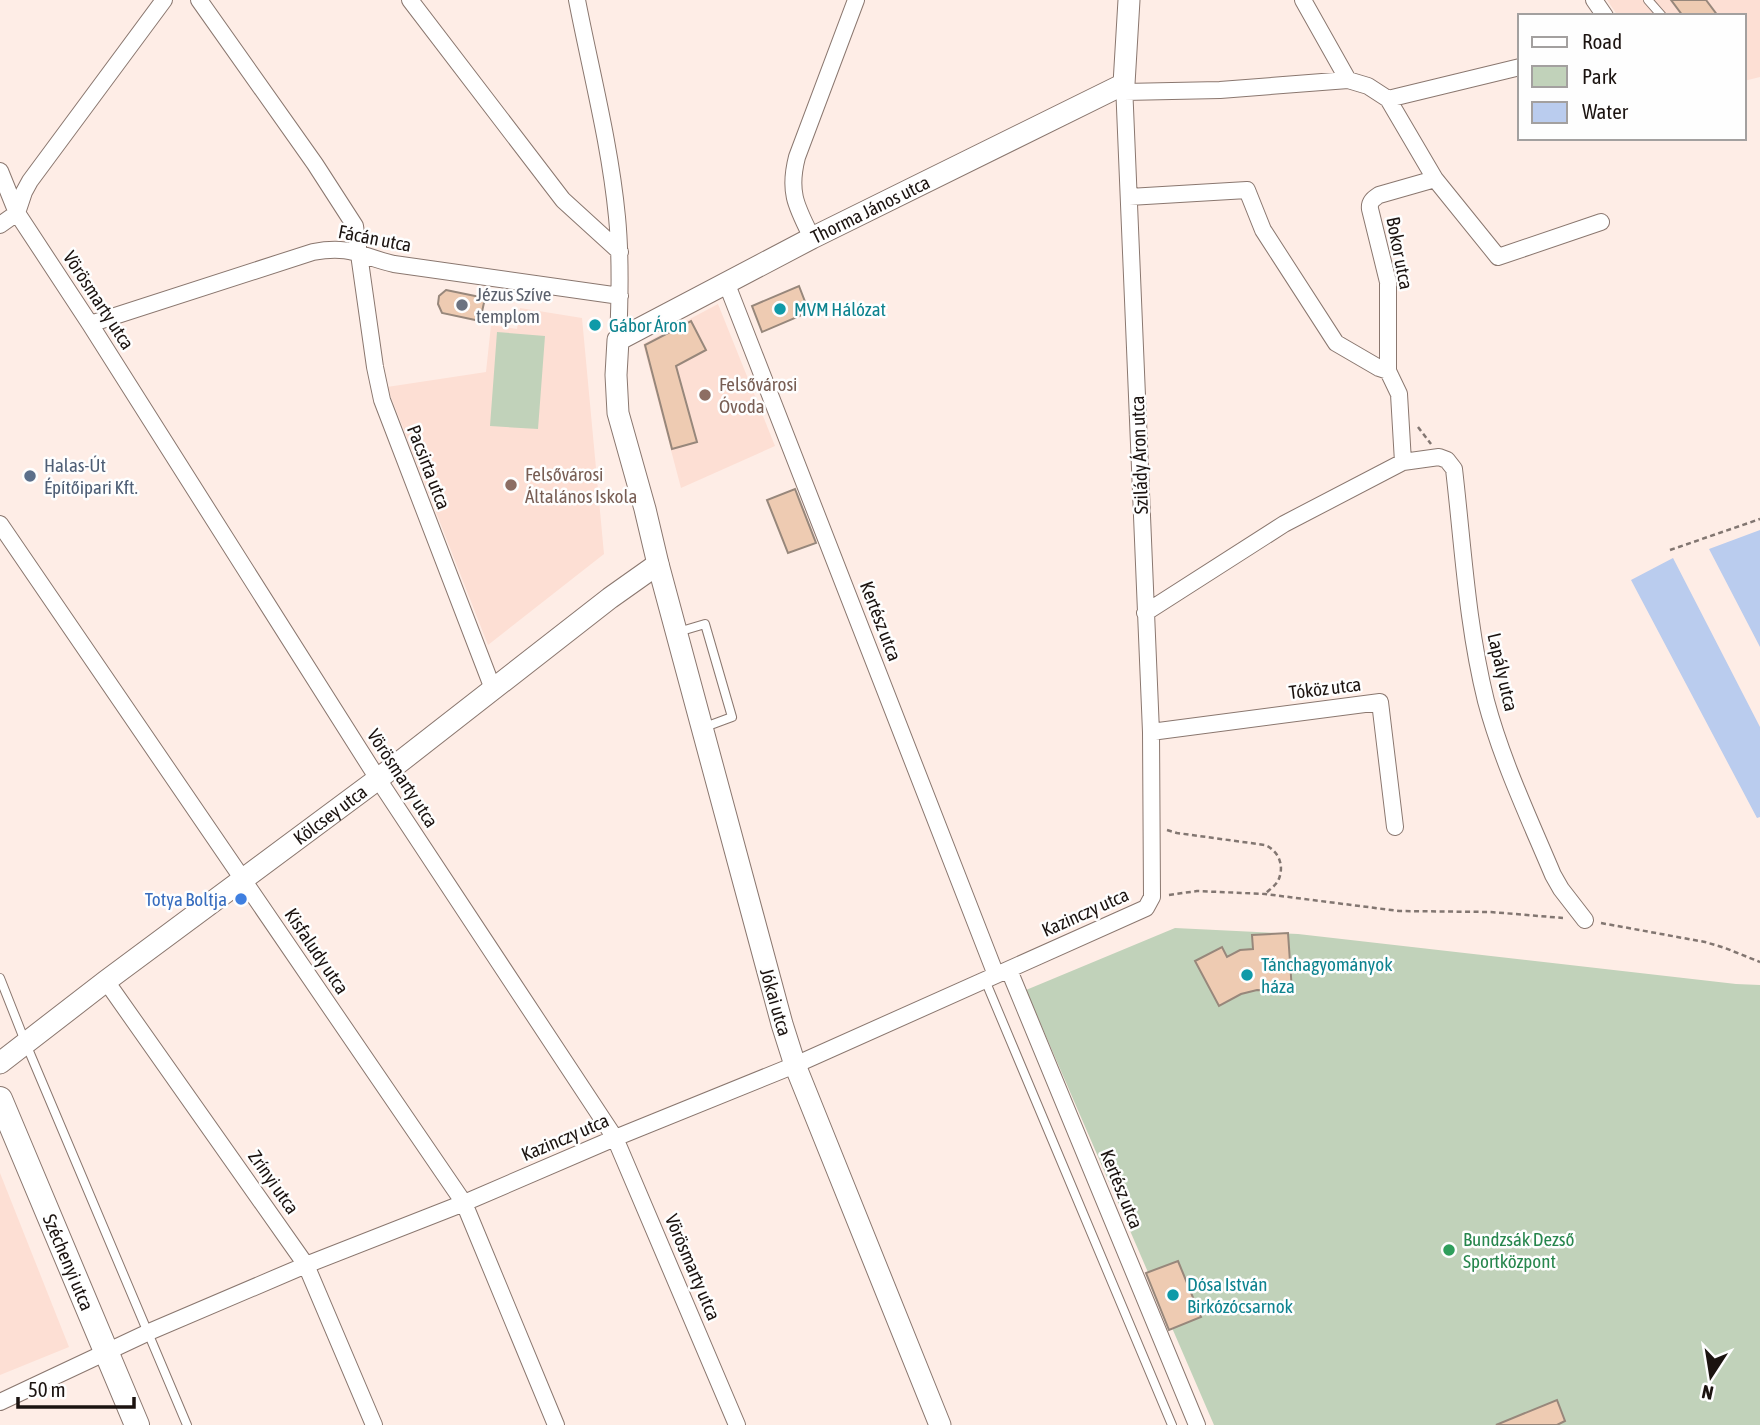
<svg xmlns="http://www.w3.org/2000/svg" width="1760" height="1425" font-family="'Asap Condensed',sans-serif">
<rect width="100%" height="100%" fill="#feede6"/>
<path fill="#fddfd4" d="M1607,0H1760V77L1744,81V16H1618Z
M718,304L775,446L681,488L643,344Z
M520,308L582,318L604,554L488,645L387,387L486,372L491,325L517,329Z
M0,1173L69,1347L0,1375Z"/>
<path fill="#c1d2ba" d="M497,332L545,336L538,429L490,426Z
M1175,928L1298,934L1736,984L1760,985V1425H1214L1026,990Z"/>
<path fill="#baccee" d="M1760,530V647L1709,549Z
M1673,558L1760,727V817L1757,818L1631,580Z"/>
<path fill="#eecbb2" stroke="#97877b" stroke-width="2" d="M1671,0H1706L1718,16H1683Z
M799,286L809,312L762,332L752,306Z
M446,290L485,298L480,321L442,313L438,304L439,296Z
M691,321L706,350L676,366L697,442L672,449L645,345Z
M795,489L816,543L788,553L767,500Z
M1288,933L1292,991L1257,990L1241,994L1219,1006L1195,961L1222,947L1227,957L1240,950L1253,949L1252,935Z
M1178,1261L1201,1317L1169,1330L1146,1273Z
M1557,1400L1565,1421L1557,1425H1496Z"/>
<g fill="none" stroke-linecap="round" stroke-linejoin="round">
<defs>
<path id="lane" d="M1648,0L1662,16
M678,632L705,624L732,717L705,727
M0,978L26,1044L187,1425
M985,980L1172,1425"/>
<path id="street" d="M199,0L315,164L355,226L375,367L382,400L493,689
M410,0L563,200L620,252
M577,0C591,72 610,144 617,217C621,258 620,298 618,340
M1303,0L1348,80
M1594,0L1605,16
M1124,92L1220,90L1348,80L1368,86L1388,99L1435,179
M1388,99L1520,67
M0,171L17,213L90,324L378,779L615,1138L737,1425
M1129,197L1247,190L1263,230L1336,343L1379,368L1388,371
M0,225L17,213L24,192L30,181L164,0
M812,238C796,206 788,192 797,157L856,0
M726,282L996,975
M90,324L313,252C351,245 360,256 394,264L620,296
M1403,462L1399,394L1388,371V282L1370,209C1369,202 1373,199 1379,195L1435,179L1498,257L1601,222
M0,524L464,1203L556,1425
M1145,613L1284,524L1403,462L1439,457L1447,460L1454,469C1463,546 1467,625 1486,701C1502,761 1529,818 1553,875L1561,889L1585,920
M1151,732L1380,702L1395,827
M1009,970L1197,1425
M106,981L306,1265L374,1425
M0,1402L149,1332L306,1265L464,1203L615,1138L795,1065L1146,908L1152,897L1151,732L1124,84"/>
<g id="secondary">
<path id="s1" d="M0,1063L106,981L378,779L610,598L658,564"/>
<path id="s2" d="M940,1425L795,1065L782,1024L658,564L645,509L618,413L616,375L618,340L812,238L1124,84L1129,0"/>
</g>
<g id="primary">
<path id="s3" d="M0,1099L137,1425"/>
</g>
</defs>
<use href="#lane" stroke="#8a776f" stroke-width="10"/>
<use href="#street" stroke="#8a776f" stroke-width="18"/>
<use href="#secondary" stroke="#8a776f" stroke-width="23"/>
<use href="#primary" stroke="#8a776f" stroke-width="26"/>
<path stroke="#827671" stroke-width="2.5" stroke-dasharray="5 3.5" stroke-linecap="butt" d="M1418,427L1431,444
M1670,550L1760,519
M1167,830L1177,833L1265,845C1279,851 1285,866 1278,881C1275,886 1269,890 1265,894
M1169,895L1197,891L1265,894L1399,911L1491,912L1563,918
M1601,923L1705,942L1725,948L1760,962"/>
<use href="#lane" stroke="#fff" stroke-width="8"/>
<use href="#street" stroke="#fff" stroke-width="16"/>
<use href="#secondary" stroke="#fff" stroke-width="21"/>
<use href="#primary" stroke="#fff" stroke-width="24"/>
</g>
<circle fill="#6b7280" stroke="#fefefe" stroke-width="2.5" cx="462" cy="305" r="7"/>
<g fill="#0f9aa8" stroke="#fefefe" stroke-width="2.5">
<circle cx="780" cy="309" r="7"/>
<circle cx="595" cy="325" r="7"/>
<circle cx="1247" cy="975" r="7"/>
<circle cx="1173" cy="1295" r="7"/>
</g>
<g fill="#8d6e63" stroke="#fefefe" stroke-width="2.5">
<circle cx="705" cy="395" r="7"/>
<circle cx="511" cy="485" r="7"/>
</g>
<circle fill="#5c6f8a" stroke="#fefefe" stroke-width="2.5" cx="30" cy="476" r="7"/>
<circle fill="#3f7fe0" stroke="#fefefe" stroke-width="2.5" cx="241" cy="899" r="7"/>
<circle fill="#2e9e5b" stroke="#fefefe" stroke-width="2.5" cx="1449" cy="1250" r="7"/>
<g text-anchor="middle" dominant-baseline="central" stroke-width="5" stroke-linejoin="round" paint-order="stroke">
<g font-size="19" fill="#1b1310" stroke="#fefefe">
<text stroke="none"><textPath href="#s2" startOffset="1421">Thorma János utca</textPath></text>
<text transform="translate(375 238) rotate(11)">Fácán utca</text>
<text transform="translate(1400 253) rotate(79)">Bokor utca</text>
<text transform="translate(99 300) rotate(57)">Vörösmarty utca</text>
<text transform="translate(1139 455) rotate(-92)">Szilády Áron utca</text>
<text transform="translate(429 467) rotate(69)">Pacsirta utca</text>
<text transform="translate(881 621) rotate(69)">Kertész utca</text>
<text transform="translate(1503 672) rotate(77)">Lapály utca</text>
<text transform="translate(1325 688) rotate(-7)">Tóköz utca</text>
<text transform="translate(403 778) rotate(57)">Vörösmarty utca</text>
<text stroke="none"><textPath href="#s1" startOffset="413">Kölcsey utca</textPath></text>
<text transform="translate(1085 912) rotate(-24)">Kazinczy utca</text>
<text transform="translate(317 951) rotate(56)">Kisfaludy utca</text>
<text transform="translate(776 1002) rotate(74)">Jókai utca</text>
<text transform="translate(565 1137) rotate(-23)">Kazinczy utca</text>
<text transform="translate(274 1182) rotate(55)">Zrínyi utca</text>
<text transform="translate(1122 1189) rotate(68)">Kertész utca</text>
<text stroke="none"><textPath href="#s3" startOffset="177">Széchenyi utca</textPath></text>
<text transform="translate(693 1267) rotate(67)">Vörösmarty utca</text>
</g>
<g font-size="19" fill="#5b616d" stroke="#fefefe" text-anchor="start">
<text x="476" y="294">Jézus Szíve<tspan x="476" dy="22">templom</tspan></text>
</g>
<g font-size="19" fill="#0d838f" stroke="#fefefe" text-anchor="start">
<text x="794" y="309">MVM Hálózat</text>
<text x="609" y="325">Gábor Áron</text>
<text x="1261" y="964">Tánchagyományok<tspan x="1261" dy="22">háza</tspan></text>
<text x="1187" y="1284">Dósa István<tspan x="1187" dy="22">Birkózócsarnok</tspan></text>
</g>
<g font-size="19" fill="#785e54" stroke="#fefefe" text-anchor="start">
<text x="719" y="384">Felsővárosi<tspan x="719" dy="22">Óvoda</tspan></text>
<text x="525" y="474">Felsővárosi<tspan x="525" dy="22">Általános Iskola</tspan></text>
</g>
<g font-size="19" fill="#4e5e75" stroke="#fefefe" text-anchor="start">
<text x="44" y="465">Halas-Út<tspan x="44" dy="22">Építőipari Kft.</tspan></text>
</g>
<g font-size="19" fill="#366cbe" stroke="#fefefe" text-anchor="end">
<text x="227" y="899">Totya Boltja</text>
</g>
<g font-size="19" fill="#27864d" stroke="#fefefe" text-anchor="start">
<text x="1463" y="1239">Bundzsák Dezső<tspan x="1463" dy="22">Sportközpont</tspan></text>
</g>
</g>
<rect x="1518" y="14" width="228" height="126" fill="#fefefe" stroke="#a3a09f" stroke-width="2"/>
<rect x="1532" y="37" width="35" height="10" fill="#ffffff" stroke="#a3a09f" stroke-width="2"/>
<text x="1582" y="49" font-size="21" fill="#1b1310">Road</text>
<rect x="1532" y="66" width="35" height="21" fill="#c1d2ba" stroke="#a3a09f" stroke-width="2"/>
<text x="1582" y="84" font-size="21" fill="#1b1310">Park</text>
<rect x="1532" y="102" width="35" height="21" fill="#baccee" stroke="#a3a09f" stroke-width="2"/>
<text x="1582" y="119" font-size="21" fill="#1b1310">Water</text>
<g transform="translate(1711 1376) rotate(192)" stroke="#fefefe" stroke-width="5" paint-order="stroke">
<path d="M0-5L12 26L0 18L-12 26Z" fill="#1b1310"/>
<text y="-10" font-size="19" font-weight="bold" text-anchor="middle" fill="#1b1310">N</text>
</g>
<path d="M18 1397v10h116v-10" fill="none" stroke="#1b1310" stroke-width="3.5"/>
<text x="28" y="1397" font-size="21" fill="#1b1310" stroke="#fefefe" stroke-width="5" paint-order="stroke">50 m</text>
</svg>
